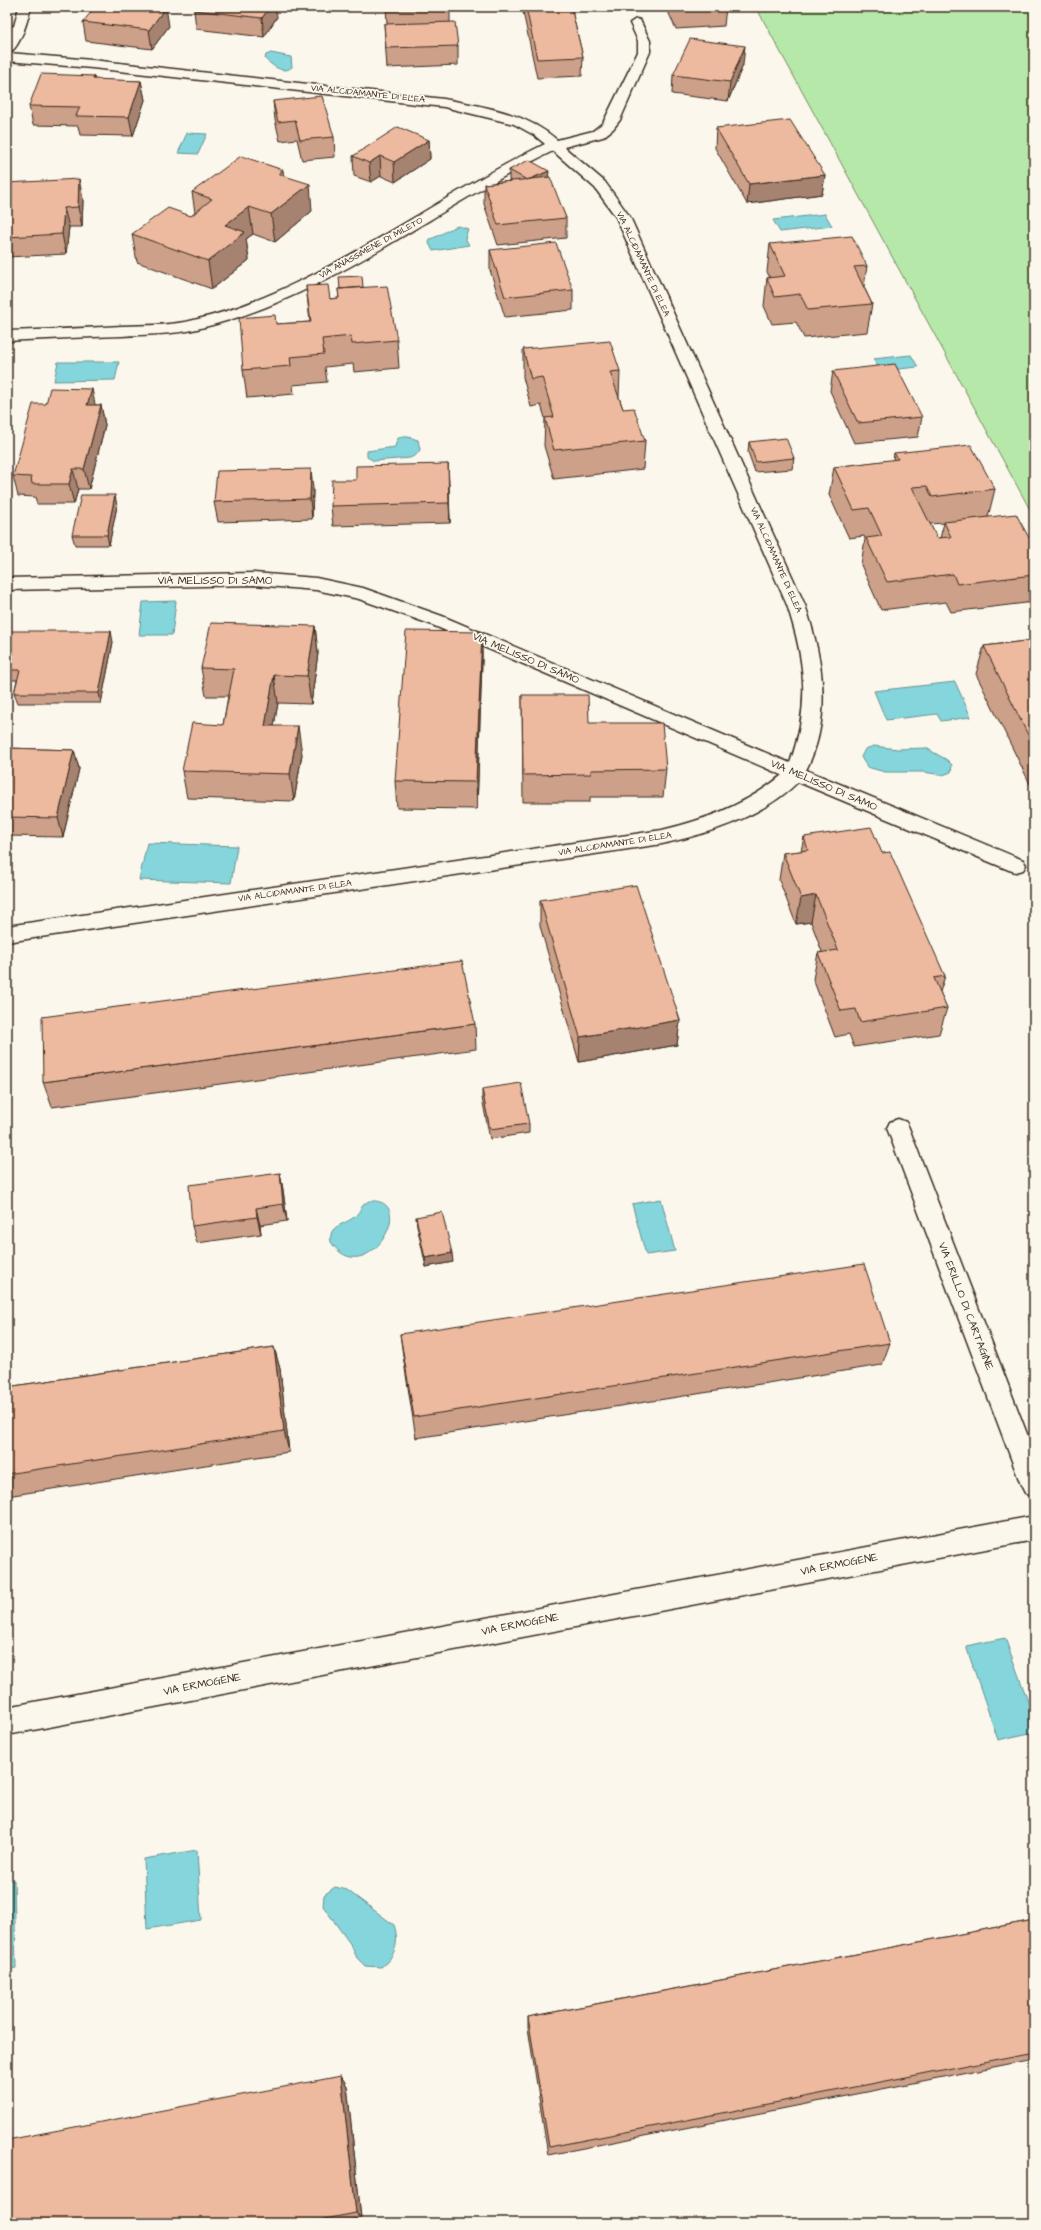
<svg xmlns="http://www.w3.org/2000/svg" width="1041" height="2230" font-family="'Architects Daughter',sans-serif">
<rect width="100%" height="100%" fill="#fbf7ec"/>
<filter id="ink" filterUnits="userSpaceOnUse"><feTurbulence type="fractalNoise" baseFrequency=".025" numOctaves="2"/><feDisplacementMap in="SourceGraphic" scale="8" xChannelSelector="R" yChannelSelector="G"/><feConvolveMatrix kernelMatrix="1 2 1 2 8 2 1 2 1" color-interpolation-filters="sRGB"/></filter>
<g filter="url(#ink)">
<path fill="#b6e9a9" stroke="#788a64" d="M756,7H1034V517Z"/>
<path fill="#84d6dc" stroke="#679190" d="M271,53L291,57L292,67C283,75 272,65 265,59L266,55Z
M187,133L207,134L198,154L178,153Z
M825,214L832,226L780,232L773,220Z
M459,226L468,229L465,238L469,245L433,251L429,243L430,239C441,236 448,228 459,226Z
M911,355L918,367L880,371L873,359Z
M58,362H119L115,380L54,381Z
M401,437H408L418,440L420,450L416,455L410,458L374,461L367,457V451L395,447L397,439Z
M176,601L172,635H139L143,602Z
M955,682L971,717L941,721L937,714L886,720L874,691Z
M874,746L897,749L926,748L947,760L952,765L951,772L943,775L923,772H885L867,767L861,757L865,749Z
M147,843L237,846L231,883L139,880Z
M661,1199L675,1251L646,1255L632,1204Z
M369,1201C422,1197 365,1294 331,1242C328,1224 344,1226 354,1217C362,1211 359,1206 369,1201Z
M1005,1638L1034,1718V1732L998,1740L966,1646Z
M197,1850L201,1920L147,1929L144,1859Z
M14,1880L16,1968L7,1970V1881Z
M335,1887L347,1890L394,1925C400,1942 395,1957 381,1967L365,1966L357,1958L351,1945L323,1906L324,1895Z"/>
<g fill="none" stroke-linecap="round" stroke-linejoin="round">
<defs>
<path id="service" d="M18,26L23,27L24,30L23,33L7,35V27Z"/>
<path id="minor" d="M19,7H31C28,19 20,48 9,53L92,60L444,99C485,107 524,112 557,140L593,131L603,123L638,52V41L630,23L636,19L640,20L650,41V52L620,120L613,129L603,137L564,147L605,182L630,217L805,605C823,658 833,718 806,770L1023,860L1026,865L1023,870L1016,872L1009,870L798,782C762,817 710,833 662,844L7,942V926L662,830C705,820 748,804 782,775L430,624L359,599L316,590L254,585L7,590V578L254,573L316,578L363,588L442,616L790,763C810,706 806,662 787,605L616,217L595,188L553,151C434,208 327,299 197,329C173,335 147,334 122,336C84,337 45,339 7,341V331C45,330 84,328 122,326C146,325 171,326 194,320C318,291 431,199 545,144L534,135L514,124L444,107L92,68L7,61V38L14,26Z
M898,1119L906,1122L909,1128L1034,1452V1497L1025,1493L1021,1485L887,1128L890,1122Z
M1034,1516V1540L7,1735V1707Z"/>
</defs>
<use href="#service" stroke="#3b2a1e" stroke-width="3"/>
<use href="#minor" stroke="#3b2a1e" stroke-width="3"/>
<use href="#service" fill="#fbf7ec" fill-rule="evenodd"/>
<use href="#minor" fill="#fbf7ec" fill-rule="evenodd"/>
</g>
<path fill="#cca089" stroke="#3b2a1e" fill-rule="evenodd" d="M386,7H450V22L458,46V65L387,68L384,24H387Z
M522,7H571L583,57L582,76L537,78Z
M666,7H726L724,26L676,29Z
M194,10L277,17L264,37L196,29Z
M83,22L169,26L152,49L86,41Z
M743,65L728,101L672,94L673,75Z
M94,76L95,80L141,81L145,100L133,136L80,135L78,126L33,125L29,106Z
M273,101L334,137L335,157L302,160L297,139L280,141L275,120Z
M716,128L825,175L822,194L747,204L715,148Z
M429,140L430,159L395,182L381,176L371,182L354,176L353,156Z
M509,170L548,177L566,218V238L498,245L484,204V184L511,181L509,180Z
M284,175L312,211L275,242L253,234L246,239L249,260L212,289L137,262L132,234L191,216L195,213L192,192Z
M7,183L83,199L82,227H69L66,254L7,257Z
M770,244L867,266L864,287L872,304L867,332L804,338L796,322L772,324L764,306L767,278H770L767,272Z
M490,250L573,290V310L505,317L490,270Z
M306,286L330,299L339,298L338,289L363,287L397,340L399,368L354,372L353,364L325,367L327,382L293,385L294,394L247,398L243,370L276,324L310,322Z
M523,349L620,371L619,397L623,409L645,441L643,469L554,479L544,446L545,418L541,405L531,407L523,377Z
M833,371L922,417L918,437L854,443L830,391Z
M95,405H101L105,425L89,489H78L74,504H37L35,497L18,496L13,476Z
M749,442L794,458L792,469L755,472L748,452Z
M894,453L995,489L988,517L1034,547V602L951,612L946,602L881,610L861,565L865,539L864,536L849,538L829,495L834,467L893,460ZM944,523L940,538H937L930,524Z
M448,464L450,523L333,526L331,506L356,480Z
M313,489L312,519L218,522L214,502Z
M117,506L109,545H75L72,535Z
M315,626L318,653L311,704L278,703L274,726L302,754L294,801L187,798L182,771L223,725L228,696H206L201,668Z
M7,631L113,642L101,703H18L14,693L17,680H7Z
M482,632V660L477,809L397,808L395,781Z
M1034,640V792L976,674L984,646Z
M522,695L589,723L666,769L663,797H590V802H523Z
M7,748L74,750L79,769L63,837L7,836Z
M804,837L882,853L945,976L940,992L947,1008L939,1034L854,1047L849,1034L835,1037L813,979L818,953L822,952L811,922L796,924L779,880L783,853L801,851Z
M540,900L680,1020L677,1045L579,1062L540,926Z
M475,1024L476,1049L52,1107L43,1082Z
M482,1089L529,1124V1133L490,1139L482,1098Z
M280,1173L283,1190L287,1221L260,1225L261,1234L197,1243L192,1226Z
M416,1217L453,1262L426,1267L417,1226Z
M1034,1309V1330L1029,1319Z
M400,1334L890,1343L882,1365L416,1438L403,1356Z
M274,1347L280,1369L289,1452L7,1496V1387Z
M1034,1920V2059L548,2155L528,2028V2017Z
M341,2076L347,2086L361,2218L338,2223H7Z"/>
<path fill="#a6826f" stroke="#3b2a1e" d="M166,7L169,26L152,49L149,30Z
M270,7H276L277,17L264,37L262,18Z
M745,46L743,65L728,101L730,82Z
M141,81L145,100L133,136L129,117Z
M429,140L430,159L395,182L394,162Z
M380,156L381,176L371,182L369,163Z
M283,170L286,198L278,174Z
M549,171L548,181L528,180Z
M825,175L822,194L747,204L749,184Z
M79,179L83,199L82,227L78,207Z
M310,184L312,211L275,242L271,214Z
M249,207L253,234L246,239L249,260L212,289L208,261L225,225Z
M64,208L69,227L66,254L62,234Z
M92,389L96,409L87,405Z
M101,405L105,425L89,489L84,469Z
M448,464L449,484L450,523L449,503Z
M73,469L78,489L74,504L69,484Z
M311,469L313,489L312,519L310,499Z
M115,495L117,506L109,545L107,535Z
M315,626L318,653L311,704L307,676Z
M111,631L113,642L101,703L99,693Z
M482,632V660L477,809L476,782Z
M274,675L278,703L269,753L265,726Z
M298,726L302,754L294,801L290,774Z
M74,750L79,769L63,837L58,818Z
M816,895L811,922L796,924L801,898Z
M680,1020L677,1045L579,1062L580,1037Z
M280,1173L283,1190L287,1221L283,1204Z
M256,1208L260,1225L261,1234L257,1217Z
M452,1253L453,1262L426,1267L425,1258Z
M274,1347L280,1369L289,1452L284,1431Z
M341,2076L347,2086L361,2218L356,2213Z"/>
<path fill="#edba9f" stroke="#3b2a1e" d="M95,7H166L149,30L83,22Z
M196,7H270L262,18L194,10Z
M386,7H450V8L386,10Z
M526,7H571L583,57L537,59Z
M675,7H722L677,10Z
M455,22L458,46L386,48L384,24Z
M690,39L745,46L730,82L673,75Z
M41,74L94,76L93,79L141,81L129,117L76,116L80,107L29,106Z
M322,96L334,137L300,140L295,120L278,122L273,101Z
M790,120L825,175L749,184L716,128Z
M398,127L429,140L394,162L380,156L369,163L353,156Z
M241,156L283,170L278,174L310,184L271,214L249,207L225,225L245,232L208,261L132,234L168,208L191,216L212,199L192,192Z
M529,160L549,171L530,179L527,180L509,170Z
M550,177L566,218L498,225L484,184Z
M79,179L78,207L64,208L62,234L7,237V183Z
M852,236L867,266L854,267L872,304L808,310L800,294L775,297L767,278L785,276L770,244Z
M556,243L573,290L505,297L490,250Z
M362,276L363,287L340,289L339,277Z
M328,285L330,299L339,298L338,289L387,286L397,340L352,344L351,336L322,339L324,354L290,357L291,366L243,370L239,318L275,315L276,324L311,322L306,286Z
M610,341L620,371L610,372L623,409L634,408L645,441L554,450L545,418L554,417L542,377L531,379L523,349Z
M895,364L922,417L858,423L833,371Z
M50,388L92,389L87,405H101L84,469H73L69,484H32L31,477L13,476L33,404H46Z
M786,438L794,458L756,462L749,442Z
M971,445L995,489L932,497L927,486L912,487L937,538L951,537L944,522L1016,514L1034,547V575L957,584L953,574L887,582L866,538L882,536L869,508L854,510L834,467L898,459L894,453Z
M448,464L449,503L331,506L332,480H356V466Z
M311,469L310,499L214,502L217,471Z
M81,495H115L107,535H72Z
M211,623L315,626L307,676L274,675L265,726H298L290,774L182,771L192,723L223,725L234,669L201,668Z
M7,631H111L99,693H14L20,670H7Z
M406,631L482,632L476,782L395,781Z
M1034,640V747L984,646Z
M522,695H588L589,723H662L666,769L591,770V774L523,775Z
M7,748L74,750L58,818L7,817Z
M871,827L882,853L890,852L945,976L934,978L947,1008L860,1022L856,1009L841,1011L818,953L838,950L816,895L801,898L783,853L808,850L804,837Z
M636,885L680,1020L580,1037L540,900Z
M462,961L475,1024L43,1082L42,1017Z
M521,1083L529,1124L490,1129L482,1089Z
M280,1173L283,1204L256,1208L257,1217L192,1226L189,1185Z
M442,1212L452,1253L425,1258L416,1217Z
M864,1264L890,1343L414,1417L400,1334Z
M274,1347L284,1431L7,1474V1387Z
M1034,1920V2052L549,2147L528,2017Z
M341,2076L356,2213L304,2223H7V2140Z"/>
</g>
<g text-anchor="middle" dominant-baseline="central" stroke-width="3.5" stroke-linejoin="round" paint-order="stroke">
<g font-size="9" fill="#3b2a1e" stroke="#fbf7ec">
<text transform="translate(368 94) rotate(6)">VIA ALCIDAMANTE DI ELEA</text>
<text transform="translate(371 248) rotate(-29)">VIA ANASSIMENE DI MILETO</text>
<text transform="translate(643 264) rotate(65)">VIA ALCIDAMANTE DI ELEA</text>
<text transform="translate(776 560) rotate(66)">VIA ALCIDAMANTE DI ELEA</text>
<text transform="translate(615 844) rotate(-9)">VIA ALCIDAMANTE DI ELEA</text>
<text transform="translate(295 891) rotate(-8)">VIA ALCIDAMANTE DI ELEA</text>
</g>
<g font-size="11" fill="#3b2a1e" stroke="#fbf7ec">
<text x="215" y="580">VIA MELISSO DI SAMO</text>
<text transform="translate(526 658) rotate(23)">VIA MELISSO DI SAMO</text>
<text transform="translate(824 785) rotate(23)">VIA MELISSO DI SAMO</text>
<text transform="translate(966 1306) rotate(69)">VIA ERILLO DI CARTAGINE</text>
<text transform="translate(839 1564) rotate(-11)">VIA ERMOGENE</text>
<text transform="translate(520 1624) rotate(-11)">VIA ERMOGENE</text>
<text transform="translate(202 1684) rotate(-11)">VIA ERMOGENE</text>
</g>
</g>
<rect width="1041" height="2230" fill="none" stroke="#fbf7ec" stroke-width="24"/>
<rect x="12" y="12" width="1017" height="2206" fill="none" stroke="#3b2a1e" stroke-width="1.5" filter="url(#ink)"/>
</svg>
